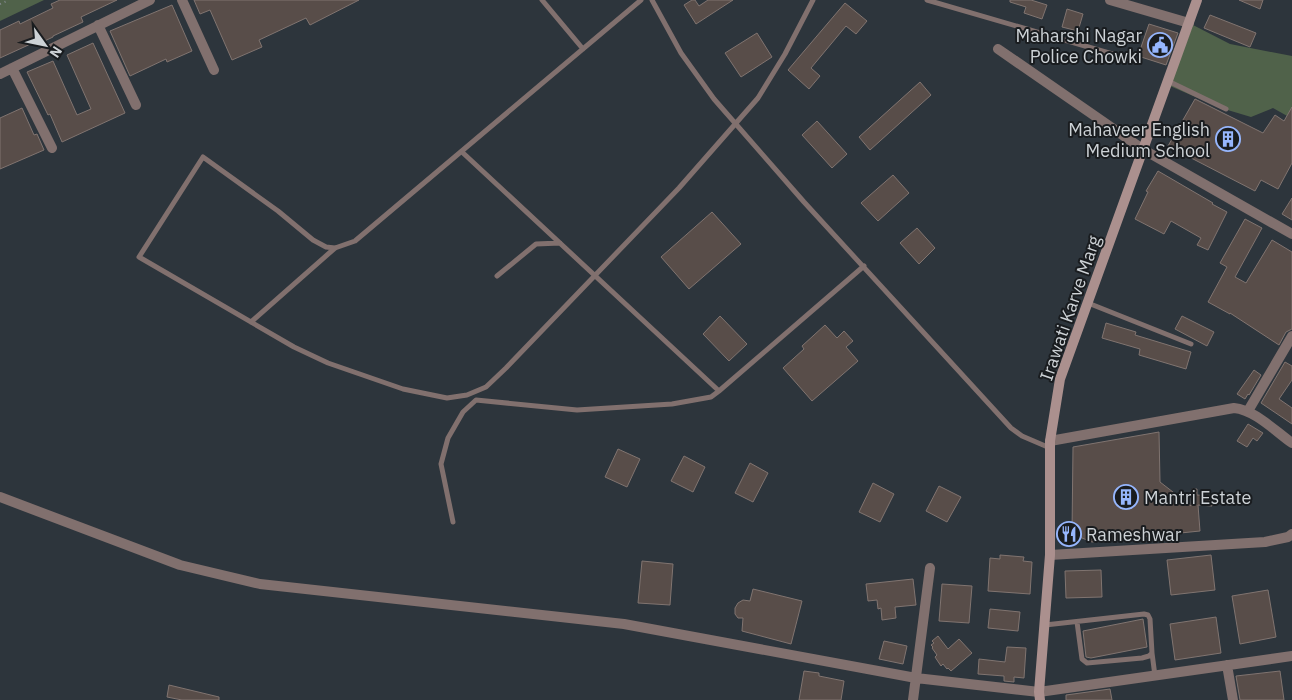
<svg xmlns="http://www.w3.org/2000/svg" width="1292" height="700" font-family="'IBM Plex Sans',sans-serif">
<rect width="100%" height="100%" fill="#2d353c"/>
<path fill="#50624a" d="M0,0H44L0,21Z
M1193,25L1230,44L1292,56V112L1289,117L1273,108L1251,117L1221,108L1170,86Z"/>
<path fill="#584d49" stroke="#807470" d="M60,0H117L81,17L83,22L53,36V37L36,45L35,42L0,58V30L19,21L20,24L53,8L51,4Z
M194,0H359L310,25L306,18L259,40L262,47L232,60L210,10L200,14Z
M692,0H695L699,6L708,0H733L696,24L684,5Z
M1010,0H1031L1047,5L1042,19L1024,13L1026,7L1010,2Z
M1239,0H1263L1260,9Z
M845,3L867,21L856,34L846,26L811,68L820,76L809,89L788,70Z
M172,5L192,51L167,62L166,59L130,76L110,31Z
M1067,9L1083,14L1078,31L1062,27Z
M1210,15L1256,33L1250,47L1204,28Z
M1149,24L1178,33L1166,65L1138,56Z
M757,33L772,57L741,77L725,53Z
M93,43L125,113L62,142L50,114L48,115L27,72L53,61L77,115L91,109L67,55Z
M920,82L931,95L870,150L859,137Z
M1195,99L1263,133L1275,115L1284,121L1292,107V163L1278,189L1261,180L1255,191L1168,146Z
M22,108L34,135L37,134L44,150L0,169V118Z
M817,121L847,154L832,168L802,135Z
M1158,171L1213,203L1212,204L1227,212L1208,250L1197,245L1201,238L1171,221L1164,234L1135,219L1148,192L1146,191Z
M893,175L909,193L878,221L861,203Z
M1292,198V220L1282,214Z
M712,212L741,244L689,289L661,257Z
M1245,219L1262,228L1235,277L1246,283L1272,240L1292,252V329L1286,332L1279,345L1230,313V314L1208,302L1227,267L1220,263Z
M917,228L935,248L919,264L900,243Z
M720,316L747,344L729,361L703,334Z
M1182,316L1214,332L1207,346L1175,329Z
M1106,323L1136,332L1135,335L1191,352L1186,369L1139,355L1140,349L1102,338Z
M825,325L837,338L844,331L853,341L846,347L858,361L812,401L783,368L804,349L802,346Z
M1285,362L1292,366V380L1279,399L1292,408V424L1261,403Z
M1254,370L1261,375L1249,395L1248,394L1245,399L1237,394Z
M1248,424L1263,433L1257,441L1253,438L1247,447L1237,441Z
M1159,432L1160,482L1191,506L1192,489H1197V495L1213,496L1212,506L1198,505L1200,531L1092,542L1072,534L1073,447Z
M618,449L640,459L627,487L605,477Z
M684,456L705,467L693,492L671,481Z
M750,463L768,473L753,502L735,493Z
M873,483L894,494L880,522L859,512Z
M939,486L961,497L947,522L926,511Z
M1000,555L1024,557L1023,561L1032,562L1030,594L988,591L990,558L1000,559Z
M1211,555L1215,590L1171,595L1167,560Z
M642,561L673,564L670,605L638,603Z
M1101,570L1102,597L1066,598L1065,571Z
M913,579L916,605L895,607L896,618L882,620L881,608L878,609L877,600L868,601L866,584Z
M942,584L972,586L969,623L939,621Z
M753,589L802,601L791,644L742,631L743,618H738L735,614V608L738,603L743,600L750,601Z
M1268,590L1276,637L1240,644L1232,596Z
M990,609L1020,612L1018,631L988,628Z
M1216,617L1221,653L1175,660L1170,624Z
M1143,619L1147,647L1091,658L1086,657L1083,631Z
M938,636L948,649L959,639L972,653L951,671L948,668L947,669L943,664L941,666L935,657L937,655L932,648L933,647L931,645L934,643L932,641Z
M884,641L907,646L903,664L879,659Z
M1007,647L1026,648L1024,678L1014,677V682L1004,681V676L978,674L979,659L1005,662Z
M804,671L819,673V676L844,681L841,700H799Z
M1280,671L1284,700H1240L1236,676Z
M169,685L219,697V700H182L167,697Z
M1110,689L1112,700H1066V695Z"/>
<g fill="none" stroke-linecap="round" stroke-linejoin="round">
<path stroke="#838a8f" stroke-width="2" stroke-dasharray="1 4" stroke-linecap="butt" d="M0,4L9,0"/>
<path stroke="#81706e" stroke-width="5" d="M542,0L583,49
M641,0L355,241L335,248L326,247L313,240L278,211L203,157L139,257L294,347L328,363L403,389L447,398L467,395L486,387L506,368L679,188L758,98L785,54L813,0
M652,0L681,53L714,99L804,202L1011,428L1022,436L1050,448
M927,0L1133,60
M1168,81L1226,109
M462,152L719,391L864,266
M497,276L536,244L560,243
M1088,303L1191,344
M251,322L335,248
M453,522L441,464L448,438L463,412L476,400L577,410L672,404L711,397L719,391
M1045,625L1144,614L1148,615L1150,619L1152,653L1149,656L1142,658L1087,663L1082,659L1077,622
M1152,653L1155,676"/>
<path stroke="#81706e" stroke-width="10" d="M182,0L214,70
M1110,0L1189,23
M98,25L136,105
M998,49L1144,150L1292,234
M12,68L52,148
M0,74L150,0
M1248,411L1292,336
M1050,441L1234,408C1255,410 1275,431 1292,443
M0,497L180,565L260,584L624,624L916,678L1039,692L1292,656
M1050,555L1265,542L1288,537L1292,534
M1227,665L1233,700
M913,700L930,568"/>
<path stroke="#ab908e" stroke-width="10" d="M1040,700L1039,692L1050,555V441L1060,379L1197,0"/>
</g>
<defs>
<symbol id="civic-ring" viewBox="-11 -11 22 22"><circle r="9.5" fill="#191c1f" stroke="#96b6fd" stroke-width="1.5"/><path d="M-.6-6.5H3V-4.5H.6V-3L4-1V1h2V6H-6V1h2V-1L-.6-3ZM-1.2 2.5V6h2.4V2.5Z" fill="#96b6fd"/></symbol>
<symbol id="building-ring" viewBox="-11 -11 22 22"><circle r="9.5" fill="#191c1f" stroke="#96b6fd" stroke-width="1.5"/><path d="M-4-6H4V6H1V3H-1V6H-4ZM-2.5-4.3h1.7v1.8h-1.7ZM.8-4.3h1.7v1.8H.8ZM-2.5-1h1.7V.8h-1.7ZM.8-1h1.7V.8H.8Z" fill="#96b6fd"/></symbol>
<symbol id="restaurant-ring" viewBox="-11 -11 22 22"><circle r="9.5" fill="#191c1f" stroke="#96b6fd" stroke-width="1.5"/><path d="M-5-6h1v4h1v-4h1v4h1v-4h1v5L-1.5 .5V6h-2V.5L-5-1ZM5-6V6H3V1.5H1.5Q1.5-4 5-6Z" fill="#96b6fd"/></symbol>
</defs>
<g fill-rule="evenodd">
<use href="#civic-ring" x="1146" y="31" width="28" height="28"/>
<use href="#building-ring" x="1214" y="125" width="28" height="28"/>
<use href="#building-ring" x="1112" y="483" width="28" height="28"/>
<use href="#restaurant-ring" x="1055" y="520" width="28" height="28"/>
</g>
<g text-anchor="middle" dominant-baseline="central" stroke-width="4" stroke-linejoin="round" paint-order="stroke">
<g font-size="18" fill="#cdd2d6" stroke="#191c1f" text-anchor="end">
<text x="1142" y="35">Maharshi Nagar<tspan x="1142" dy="21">Police Chowki</tspan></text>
<text x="1210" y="129">Mahaveer English<tspan x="1210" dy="21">Medium School</tspan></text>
<text x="1144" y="497" text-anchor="start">Mantri Estate</text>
<text x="1086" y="534" text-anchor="start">Rameshwar</text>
</g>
<g font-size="18" fill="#cdd2d6" stroke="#191c1f">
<text transform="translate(1070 308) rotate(-71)">Irawati Karve Marg</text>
</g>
</g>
<g transform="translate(45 45) rotate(123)" stroke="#191c1f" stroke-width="4" paint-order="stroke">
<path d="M0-4L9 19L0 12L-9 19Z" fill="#cdd2d6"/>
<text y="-8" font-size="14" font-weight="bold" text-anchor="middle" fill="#cdd2d6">N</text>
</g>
</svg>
